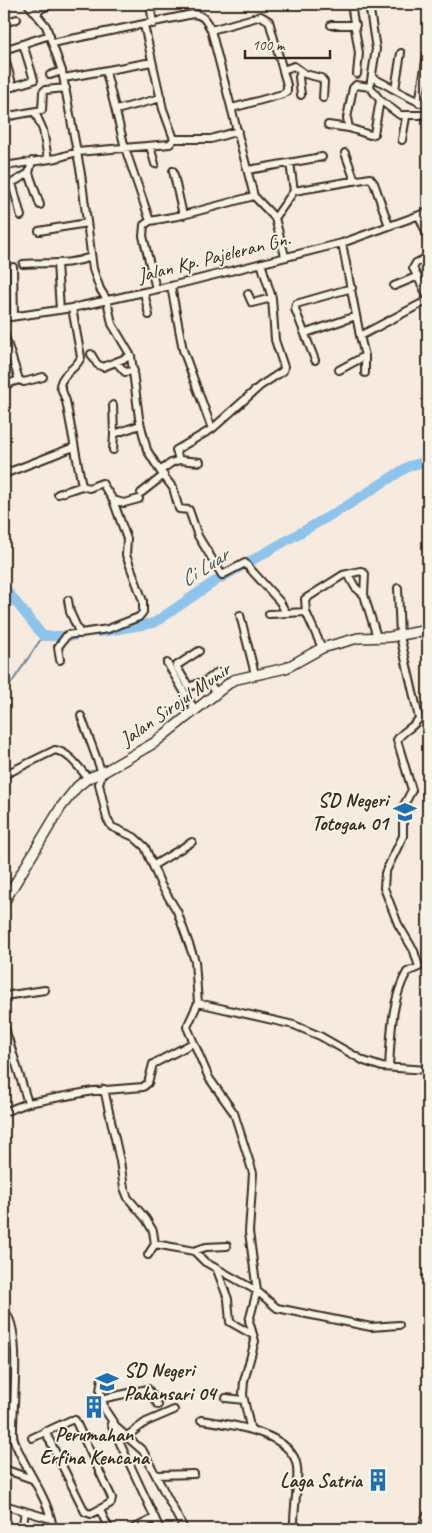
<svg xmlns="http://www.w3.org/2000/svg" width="432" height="1533" font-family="Caveat,sans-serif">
<rect width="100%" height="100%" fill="#f7ebdf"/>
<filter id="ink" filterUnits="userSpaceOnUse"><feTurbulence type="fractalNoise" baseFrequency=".02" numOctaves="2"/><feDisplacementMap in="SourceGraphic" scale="10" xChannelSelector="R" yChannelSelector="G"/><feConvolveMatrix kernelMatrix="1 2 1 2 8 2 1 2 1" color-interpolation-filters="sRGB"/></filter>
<g filter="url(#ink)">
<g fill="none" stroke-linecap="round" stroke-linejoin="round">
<path stroke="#6d869a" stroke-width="2" d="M4,694L43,636"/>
<path stroke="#8ec4ec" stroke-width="10" d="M4,587L43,636H74
M100,632L154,623L214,582L345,507L409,466L428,461"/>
<defs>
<path id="street" d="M28,4L46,26L62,71L81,174L93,269L100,289L107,300L112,324L131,356L139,418L147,450L160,471L173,488L179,509L189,510L198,536L222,575L245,563L280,602L286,613
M150,4L153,24
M351,4L359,53L357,74
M369,4L376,49L370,87L380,100L400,115H428
M38,13L40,9L53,4
M4,23L17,19
M144,25L163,109L174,139
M331,25H356
M211,30L261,16L269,21L287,85V91L283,94L232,108
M52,43L193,14C204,15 206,21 211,30L254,196L275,218L285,256
M4,50L50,35
M4,55L13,87
M283,70L294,66L305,74L321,78L324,82L323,98
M106,72L125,148L150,221
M301,72L299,77L301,95
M50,75L62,71
M64,78L152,62
M373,78C392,87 408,99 428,105
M4,89L34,80L23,44
M395,89L401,53
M419,103L427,55
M116,110L161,98
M35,112L43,130L48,159
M4,117L42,110L43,92L45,90L66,88
M328,125L349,128L370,135L374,134L380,100
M349,128L347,118L353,88L356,85L370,87
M174,139H211L238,131
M402,140L406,117
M150,146L155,164
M345,153L355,181
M290,163L294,191
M4,166L57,158L77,152L170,144L174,139
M248,170L322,157
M173,171L183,215
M29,173L40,205
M21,216L12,183L29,173L32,161
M419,216L428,237
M275,218L294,191L370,178L374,183L389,226
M39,231L87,223
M342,243L360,336
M428,257L416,263L413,268L428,297
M57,263L60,310
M23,264C49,262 67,266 91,257
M13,267L14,316
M171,286L183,350L212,429
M394,286L416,277
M156,289L143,236L144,225L150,221L183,215L254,196
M144,292L149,315
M248,294L252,303L272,298
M72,308L81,357C77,369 63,372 60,385L66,401L82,486L89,488L102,483L113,500L124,503L139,499
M4,318L72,308L171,286L342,243L428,212
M4,333L19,380L24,382L43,377
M306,333L356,316
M91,354L97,364L103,367L131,356
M315,360L295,309L296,304L352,288
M117,363L125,372L134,371
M339,370L365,356
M365,373V356L360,336L428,300
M4,385L19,380
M113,405L114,434L140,425
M113,450L114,434
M179,460L200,462
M160,471L171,463L179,460L176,450L212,429L260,386L283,371L284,367L275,340L272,298L261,263
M4,474L74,447
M141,493L164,475
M58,494L82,486
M348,574L355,587L364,595
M68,600L70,612L80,634
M269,614L306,612
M240,615L255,674
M322,648L306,612L305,599L343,575L361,571L365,574L364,595L377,637
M199,651L176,666L189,687L207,680L216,692
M60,660L58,647L67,635L108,629L139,617L143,612V601L126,555L127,539L113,500
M167,663L195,710
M207,680L218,672
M81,716L102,773L99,784L107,819L112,827L134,837L145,847L161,885L177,911L195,961L198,1003L187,1027L209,1078L234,1113L253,1173L249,1232L257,1291L249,1321L255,1341L244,1381L243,1395L250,1427
M4,775L55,750C70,753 79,768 88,778
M154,865L192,842
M4,996L45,990
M198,1003L294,1025L320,1036L364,1061L382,1067L428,1070
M4,1025L28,1103
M389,1067C391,1036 391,1000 407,972L419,967L414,951L398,924L384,888L385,873L403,836V807L412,790L397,740C403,730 414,728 419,718L400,636L398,588
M104,1089L120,1161L124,1188L128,1198L146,1219L153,1231L155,1244L148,1255
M4,1112L28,1103L93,1091L143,1087L148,1083L153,1064L193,1043
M155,1244L194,1251L206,1247L227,1246
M194,1251L205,1262L257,1291L277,1308L371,1327L399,1325
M217,1270L228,1299L230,1322L253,1335
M4,1311C23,1327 12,1410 13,1434C13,1442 18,1449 21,1456C32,1479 50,1503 53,1529
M102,1378L100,1391L105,1410L117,1428L143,1451L184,1529
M226,1398L244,1400
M101,1399L148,1389L158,1405
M201,1420C228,1424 293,1432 297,1467C299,1484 293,1510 294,1529
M111,1424L160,1529
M127,1436L146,1422L174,1410
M32,1438L71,1420H75L112,1498L111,1503L91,1514L85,1512L45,1431
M4,1469L32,1479
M156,1475L194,1474
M4,1505L51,1519
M100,1510L109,1529
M22,1529L25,1512
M133,1529L155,1518"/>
<path id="secondary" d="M4,902L61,807L77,787L88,778L102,773L154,743L233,680L286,668L322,648L358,638L390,637L428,630"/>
<path id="primary" d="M423,1529L428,1517"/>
</defs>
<use href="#street" stroke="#3b2a1e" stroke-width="10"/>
<use href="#secondary" stroke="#3b2a1e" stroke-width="12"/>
<use href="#primary" stroke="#3b2a1e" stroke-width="14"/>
<use href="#street" stroke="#f7f3e8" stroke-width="6"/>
<use href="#secondary" stroke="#f7f3e8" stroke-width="9"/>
<use href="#primary" stroke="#fdde96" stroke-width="10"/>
</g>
</g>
<defs>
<symbol id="school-bare" viewBox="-9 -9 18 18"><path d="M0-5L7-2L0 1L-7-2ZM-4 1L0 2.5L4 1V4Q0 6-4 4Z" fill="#1f6fb2" stroke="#f7f3e8" stroke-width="2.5" paint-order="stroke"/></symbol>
<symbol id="building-bare" viewBox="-9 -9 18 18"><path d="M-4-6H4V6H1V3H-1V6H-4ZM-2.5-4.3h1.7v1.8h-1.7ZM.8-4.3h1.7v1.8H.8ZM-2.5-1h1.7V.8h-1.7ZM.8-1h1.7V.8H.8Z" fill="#1f6fb2" stroke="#f7f3e8" stroke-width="2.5" paint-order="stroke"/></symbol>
</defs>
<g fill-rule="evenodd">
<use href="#school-bare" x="389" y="796" width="32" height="32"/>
<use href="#school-bare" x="91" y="1366" width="32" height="32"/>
<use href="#building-bare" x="78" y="1391" width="32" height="32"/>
<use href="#building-bare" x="362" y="1464" width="32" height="32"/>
</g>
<g text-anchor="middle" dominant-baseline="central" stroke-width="4" stroke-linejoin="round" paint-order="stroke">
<g font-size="20" fill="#3b2a1e" stroke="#f7f3e8">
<text transform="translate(214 257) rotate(-14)">Jalan Kp. Pajeleran Gn.</text>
<text transform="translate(175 704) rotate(-35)">Jalan Sirojul Munir</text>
</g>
<g font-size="20" font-weight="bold" fill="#3b2a1e" stroke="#f7f3e8" text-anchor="end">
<text x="388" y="800">SD Negeri<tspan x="388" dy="23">Totogan 01</tspan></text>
<text x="124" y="1370" text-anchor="start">SD Negeri<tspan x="124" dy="23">Pakansari 04</tspan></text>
<text x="94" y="1434" text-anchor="middle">Perumahan<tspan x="94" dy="23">Erfina Kencana</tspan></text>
<text x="362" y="1480">Laga Satria</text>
</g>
<g font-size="21" font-style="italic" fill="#505052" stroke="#f7f3e8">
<text transform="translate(204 567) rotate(-33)">Ci Luar</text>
</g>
</g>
<rect width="432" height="1533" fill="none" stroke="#f7f3e8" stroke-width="20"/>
<rect x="10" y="10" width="412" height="1513" fill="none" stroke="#3b2a1e" stroke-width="2" filter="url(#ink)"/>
<path d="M245 50v8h85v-8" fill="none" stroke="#3b2a1e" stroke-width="2.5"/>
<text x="252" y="50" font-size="15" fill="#3b2a1e" stroke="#f7f3e8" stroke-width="4" paint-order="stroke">100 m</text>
</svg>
